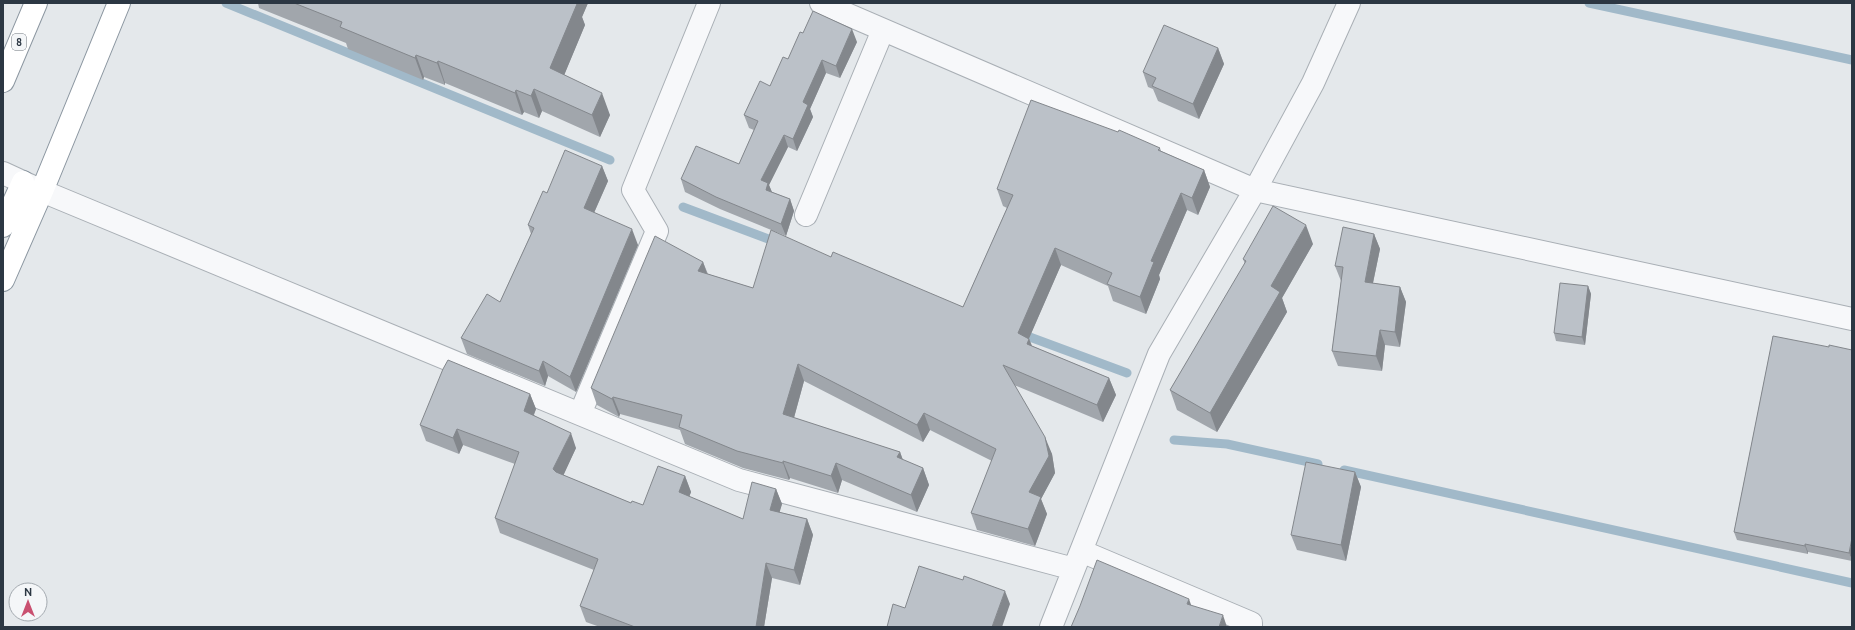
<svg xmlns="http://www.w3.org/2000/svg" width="1855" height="630" font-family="Ubuntu,sans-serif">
<rect width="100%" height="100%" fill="#e4e8eb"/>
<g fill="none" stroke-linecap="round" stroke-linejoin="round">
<path stroke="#a1b9c9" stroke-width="9" d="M226,3L610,160
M1589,3L1852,60
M683,207L779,243
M1019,333L1127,373
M1174,440L1227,444L1318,464
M1344,470L1852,583"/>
<defs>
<path id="minor" d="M821,3L1255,190L1852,319
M3,173L42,191L739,480L1074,569
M806,215L883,30
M580,414L657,231L633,190L709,3
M1081,551L1251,623V627
M1051,627L1159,354L1255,190L1313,83L1349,3"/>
<path id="highway" d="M3,81L36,3
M3,226L23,182
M3,280L42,191L119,3"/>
</defs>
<use href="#minor" stroke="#a9afb5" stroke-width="24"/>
<use href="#highway" stroke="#8c97a1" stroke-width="24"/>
<use href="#minor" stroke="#f7f8fa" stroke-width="22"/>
<use href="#highway" stroke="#fff" stroke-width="22"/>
</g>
<path fill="#a1a6ac" d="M258,3H588L582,17L585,25L564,75L610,115L600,137L542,111L539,118L524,112L522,115L445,83V85L424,77L423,80L348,49L346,43L259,8Z
M803,33L857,42L840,78L826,73L810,109L813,117L797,151L788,147L769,185L772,192L790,199L794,211L786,236L720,209L685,192L681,179L739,164L754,130L749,128L744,115L770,86L788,59Z
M1218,48L1224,64L1199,119L1158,101L1153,89L1148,87L1143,72Z
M1160,148L1161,151L1204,170L1210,187L1198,215L1187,210L1159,275L1160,279L1146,314L1113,301L1108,286L1061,265L1029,338L1032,346L1109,378L1116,395L1103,422L1014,385L1052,454L1055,473L1041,499L1047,514L1035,546L977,530L971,513L992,461L930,430L923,442L804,381L794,418L900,452L903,460L923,468L929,485L917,512L842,480L838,493L790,478L789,480L743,468L685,444L680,430L620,414L619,417L597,405L591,388L703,262L708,274L753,288L831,257L963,307L1007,208L1003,206L997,189Z
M602,166L608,181L594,213L638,245L576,392L548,376L545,386L467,354L461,338L500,302L531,234L528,225L547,193Z
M1374,234L1380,249L1373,283L1400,287L1406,302L1400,347L1385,345L1382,371L1338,366L1332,351L1341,281L1335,266Z
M1313,244L1282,298L1287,312L1217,432L1177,410L1170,390L1245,264L1243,259Z
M1588,286L1591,294L1585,345L1556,341L1554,333Z
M1773,336L1852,561L1808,552V554L1737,540L1734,532Z
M530,394L536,409L534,415L576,448L563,475L631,503L643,505L685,476L691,492L689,497L743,519L776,489L782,504L779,512L807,519L813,535L800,585L772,578L764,627H600L586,622L580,606L594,570L500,533L495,518L515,464L463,445L459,454L426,441L420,425Z
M1355,472L1361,487L1346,561L1297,550L1291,535Z"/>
<path fill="#83878c" d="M572,3H588L582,17L585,25L558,90L550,68Z
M852,29L857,42L840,78L836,66Z
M1218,48L1224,64L1199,119L1193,104Z
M416,55L424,77L423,80L415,58Z
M822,60L826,73L810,109L813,117L797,151L793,139L803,102Z
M438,61L445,83V85L437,63Z
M534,89L542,111L539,118L531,96Z
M516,90L524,112L522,115L515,93Z
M602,93L610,115L600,137L592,115Z
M784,135L788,147L769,185L773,195L770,202L761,180Z
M602,166L608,181L589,224L584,208Z
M1204,170L1210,187L1198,215L1192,198Z
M1181,193L1187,210L1159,275L1160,279L1146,314L1140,297L1151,261Z
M790,199L794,211L786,236L781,224Z
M1306,225L1313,244L1282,298L1287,312L1217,432L1210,413L1271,286Z
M632,229L638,245L576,392L570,377Z
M1374,234L1380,249L1370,297L1365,282Z
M1055,248L1061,265L1024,350L1018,333Z
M703,262L709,279L698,271Z
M1588,286L1591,294L1585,345L1582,337Z
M1400,287L1406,302L1400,347L1395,332Z
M1380,330L1385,345L1382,371L1376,356Z
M1029,339L1036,356L1027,344Z
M543,361L548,376L545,386L539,371Z
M798,364L804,381L790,432L783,414Z
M1109,378L1116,395L1103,422L1097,405Z
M530,394L536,409L529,426L524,411Z
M613,397L620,414L619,417L612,399Z
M924,413L930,430L923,442L917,425Z
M457,429L463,445L459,454L453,438Z
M571,433L576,448L559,485L553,469Z
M1045,437L1052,454L1055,473L1041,499L1047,514L1035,546L1028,529L1029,492Z
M900,452L906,469L897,457Z
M783,461L790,478L789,480L783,463Z
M836,463L842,480L838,493L831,476Z
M923,468L929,485L917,512L911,495Z
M1355,472L1361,487L1346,561L1341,545Z
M685,476L691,492L685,508L679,492Z
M776,489L782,504L776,525L770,510Z
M807,519L813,535L800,585L794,570Z
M1852,538V561L1849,553Z
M1805,544L1808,552V554L1805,546Z
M766,563L772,578L764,627H756Z
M1005,591L1010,604L1002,627H992Z
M1189,599L1194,613L1187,604Z
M1223,615L1227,627H1219Z"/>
<path fill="#bbc1c8" stroke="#83878c" d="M294,3H575L577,4L550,68L602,93L592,115L534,89L531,96L516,90L515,93L438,61L437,63L416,55L415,58L340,27L342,22Z
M813,11L852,29L836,66L822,60L803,102L808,105L793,139L784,135L761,180L768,183L766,190L790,199L781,224L716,197L681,179L696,146L739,164L758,121L744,115L760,81L770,86L783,57L788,59L800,32L803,33Z
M1164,25L1218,48L1193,104L1152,86L1156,78L1143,72Z
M1031,100L1118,132L1119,130L1160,148L1158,150L1204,170L1192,198L1181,193L1151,261L1154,262L1140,297L1107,284L1112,273L1055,248L1018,333L1029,339L1027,344L1109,378L1097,405L1003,365L1045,437L1049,456L1029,492L1041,497L1028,529L971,513L996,449L924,413L917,425L798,364L783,414L900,452L897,457L923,468L911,495L836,463L831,476L783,461V463L737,451L679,427L682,415L613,397L612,399L591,388L655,236L703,262L698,271L753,288L771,230L831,257L833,252L963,307L1013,195L997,189Z
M565,150L602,166L584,208L632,229L570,377L543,361L539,371L461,338L487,294L500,302L534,228L528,225L543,191L547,193Z
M1273,206L1306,225L1271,286L1280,292L1210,413L1170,390L1246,261L1243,259Z
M1343,227L1374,234L1365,282L1400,287L1395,332L1380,330L1376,356L1332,351L1343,267L1335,266Z
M1560,283L1588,286L1582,337L1554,333Z
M1773,336L1829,347V345L1852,350V538L1849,553L1805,544V546L1734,532Z
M448,360L530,394L524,411L571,433L553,469L556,472L631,503L632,501L643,505L658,466L685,476L679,492L743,519L752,482L776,489L770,510L807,519L794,570L766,563L756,627H635L580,606L598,559L495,518L519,452L457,429L453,438L420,425L443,369Z
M1306,462L1355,472L1341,545L1291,535Z
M1097,560L1189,599L1187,604L1223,615L1219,627H1071L1080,606Z
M919,566L963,580L964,576L1005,591L992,627H887L893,604L905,608Z"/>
<g text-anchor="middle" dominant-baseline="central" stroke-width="3" stroke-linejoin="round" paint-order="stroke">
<rect fill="#f4f6f8" stroke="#687079" stroke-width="1" x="12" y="34" width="14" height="16" rx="3"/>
<g font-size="10" font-weight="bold" fill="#2c3743">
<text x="19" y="42">8</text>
</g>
</g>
<rect width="1855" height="630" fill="none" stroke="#2c3743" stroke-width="8"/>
<g transform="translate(28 602)"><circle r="19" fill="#f4f6f8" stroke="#a4aab0"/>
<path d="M0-3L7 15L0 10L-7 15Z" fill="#c95070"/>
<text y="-6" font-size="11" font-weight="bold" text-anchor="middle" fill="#2c3743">N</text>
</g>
</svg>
